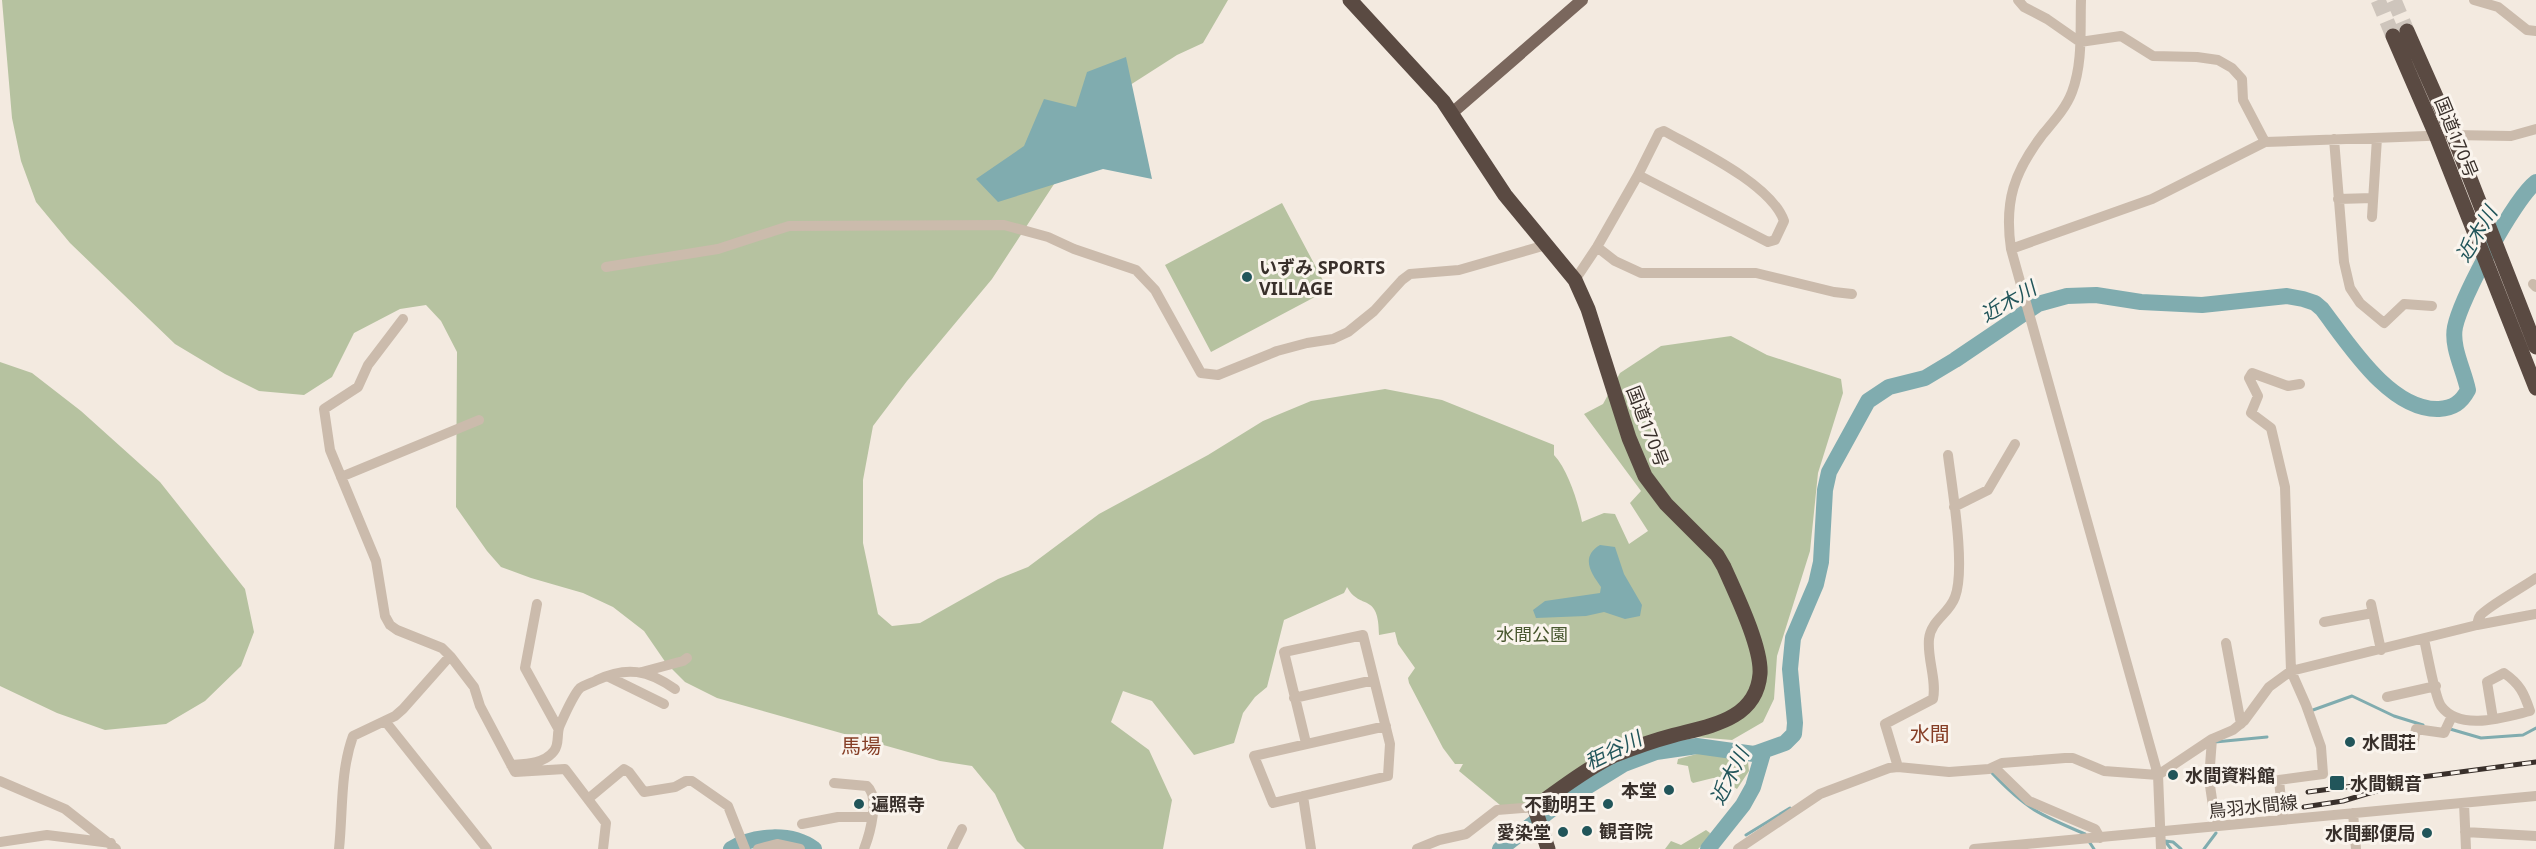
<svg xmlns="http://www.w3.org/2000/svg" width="2536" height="849" font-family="'Noto Sans','Noto Sans JP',sans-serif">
<rect width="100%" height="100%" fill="#f3eae0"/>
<path fill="#b6c2a0" d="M2,0H1228L1203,43L1177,55L1127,87L1075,152L992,279L907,381L873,426L863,480V543L878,614L892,626L920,623L998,579L1028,567L1099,514L1208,455L1263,421L1311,401L1385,389L1442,400L1554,445V455C1568,470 1578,502 1582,522L1604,513L1615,514L1629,544L1648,531L1630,503L1641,491L1584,414L1603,404L1620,373L1661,346L1731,336L1767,355L1841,379L1843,393L1818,473L1810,551L1777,656L1774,699L1763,722L1732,740L1695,737L1629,758L1608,752L1531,805H1500L1459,771L1463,764H1455L1443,748L1409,683L1408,678L1415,668L1398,644L1395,632L1379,635C1379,591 1360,611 1347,587L1344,593L1284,620L1267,687L1255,697L1243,713L1234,743L1194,755L1152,701L1123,691L1111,722L1149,750L1172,800L1163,849H1025L1017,841L995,794L972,766L940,761L717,698L685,682L666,663L644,631L613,607L583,593L531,578L501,567L487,551L456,507L457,352L441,321L426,305L400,309L354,333L332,377L304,395L259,391L225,374L175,344L70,243L36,202L21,161L12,118Z
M1282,203L1328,290L1211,352L1165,265Z
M0,362L32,373L81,411L160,482L245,589L254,632L241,666L205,701L166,724L105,730L57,713L0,686Z
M1708,751L1748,762L1749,771L1737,789L1729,784L1728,778H1713L1693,783L1691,781L1688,766L1677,764L1678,759Z
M1706,830L1710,833L1708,840L1698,849H1665L1671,841L1681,845Z"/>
<path fill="#80acaf" d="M1126,57L1152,179L1103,169L998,202L976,179L1024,146L1044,99L1076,107L1087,72Z
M1600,545L1615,547L1624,574L1642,605L1640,616L1625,619L1604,612L1586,616L1536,618L1533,610L1545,601L1600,593L1601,587C1591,573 1580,557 1600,545Z"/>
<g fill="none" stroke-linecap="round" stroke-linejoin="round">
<path stroke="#80acaf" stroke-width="3" d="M2313,710L2352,696L2394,716L2423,725
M2450,729L2481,738L2523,735L2536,728
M2215,742L2267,737
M1992,773C2026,809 2040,815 2085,834
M1746,835L1790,808
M2165,841L2173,842L2181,849
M2165,841L2171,849
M2090,843L2094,849
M2204,849L2216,833"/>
<path stroke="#80acaf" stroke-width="16" d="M731,849C754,835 791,832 814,849
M1500,849L1556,806L1624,764L1656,752L1697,746L1754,754L1785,743L1794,734L1795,723L1790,669L1793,638L1816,584L1821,562L1825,490L1829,472L1868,401L1889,387L1925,378L1955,360L2038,304L2067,296L2096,295L2141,302L2202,305L2287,296L2303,299L2315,303L2322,309C2348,343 2390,411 2439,409C2453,408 2461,403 2468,390C2464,370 2451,347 2455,327C2461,298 2514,199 2536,182
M1708,849L1743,805L1753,787L1763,753"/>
<path stroke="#cec5bc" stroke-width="15" stroke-dasharray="15 8" stroke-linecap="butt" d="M2378,0L2393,36
M2394,0L2407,31"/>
<path stroke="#cbbbac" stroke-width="10" d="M2018,0L2024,7L2047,19L2080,42L2121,36L2153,56L2197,57L2218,60L2232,68L2242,79L2243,100L2265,142
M2081,0C2080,30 2083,63 2072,92C2066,108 2054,121 2043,134C2014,172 2004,201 2011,249L2158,775L2161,849
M2474,0L2498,7L2527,30L2536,31
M1664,131C1698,150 1771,184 1784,221L1775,240L1768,242L1638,175L1659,133Z
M2334,139L2344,262L2350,288L2360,303L2384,323L2404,304L2432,306
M2338,199L2373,198
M2372,217L2377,138
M1597,247L1615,261L1641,273H1756L1834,292L1852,294
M2011,249L2152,199L2265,142L2453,135L2511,136L2536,129
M606,267L718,249L789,226L1004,225L1048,237L1074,249L1136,270L1155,290L1201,373L1218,375L1277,351L1307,343L1333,339L1348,332L1374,311L1402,280L1410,274L1459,270L1546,245
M1575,280L1597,247L1638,175
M2533,284L2536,287
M403,319L368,365L358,387L324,409L330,450L376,561L385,616L390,625L397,630L442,648L451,657L474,687L480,706L515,772L565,769L606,823L603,849
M341,477L479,420
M1954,507L1988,490L2015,444
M537,604L525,668L558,728
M2371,604L2381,650
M2324,622L2373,613
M2477,625C2478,622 2478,618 2480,616C2485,608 2525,586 2536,578
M2424,639C2427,652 2435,698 2441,706C2460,732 2505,717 2530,711C2524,693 2520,684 2504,673L2487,682L2493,719
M2226,643L2241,724
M642,672L683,661L687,658
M607,676L664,704
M2387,697L2436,686
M1294,698L1374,680
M385,721L487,849
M2212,739L2209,779L2216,826
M1306,743L1284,652L1363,635L1390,744L1388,776L1273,803L1254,756L1386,726
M2413,747L2416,729L2444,733L2452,716
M511,765C525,764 544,764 554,751C560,744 556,733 560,725C564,716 574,694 580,688C584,685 592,683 597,680C627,666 648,670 675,689
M1898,767L1885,724L1933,699C1937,680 1927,659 1929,639C1931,620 1949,614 1955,597C1966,568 1952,488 1948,455
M1994,767L2029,801L2095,829L2100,838
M0,781L65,809L116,849
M834,783L867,786C880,797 870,834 864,849
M1303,796L1311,849
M588,799L624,769L629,772L644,792L675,787L686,781H692L728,806L745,849
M2464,803L2466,849
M2353,813L2356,849
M2283,820L2279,780L2323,774L2321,747L2306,705L2291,671L2285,487L2271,428L2251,413L2258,396L2249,378L2252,373L2288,386L2300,384
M802,824L838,817H872
M2465,832L2536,836
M0,842L47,835L111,843
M339,849C343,811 340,772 353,736L395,716L403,709L450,656
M758,849L777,844L800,849
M952,849L962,829
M1417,849L1439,840L1466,834L1497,810L1537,807
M1738,849L1820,794L1889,768L1898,767L1949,772L1989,769L2002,763L2065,758H2073L2104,771L2158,775L2212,739L2233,730L2244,721L2269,687L2291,671L2477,625L2536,614
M1974,849L2536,796"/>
<path stroke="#7a675d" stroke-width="12" d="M1452,113L1582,0"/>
<path stroke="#5a4a42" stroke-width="15" d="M1350,0L1443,101L1505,195L1575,280L1588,309L1629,438L1645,476L1666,504L1717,555L1724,567C1735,592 1762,647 1760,674C1756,721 1708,726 1671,736C1652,741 1633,748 1615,755C1591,766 1567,784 1546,799L1537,807L1536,812L1548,849
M2407,31L2453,135L2536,347
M2393,36L2436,135L2536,388"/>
<defs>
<path id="rail" d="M2308,792L2536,762
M2304,807L2343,801L2393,786"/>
</defs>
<use href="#rail" stroke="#39302b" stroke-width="5"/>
<use href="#rail" stroke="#faf4ed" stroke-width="3" stroke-dasharray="9" stroke-linecap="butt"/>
</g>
<g fill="#21555a" stroke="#faf4ed" stroke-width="2">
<circle cx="1247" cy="277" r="6"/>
<circle cx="2350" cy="742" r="6"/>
<circle cx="2173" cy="775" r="6"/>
<rect x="2329" y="775" width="16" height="16" rx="3"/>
<circle cx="1669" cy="790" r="6"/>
<circle cx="859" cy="804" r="6"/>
<circle cx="1608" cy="804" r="6"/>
<circle cx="1587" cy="831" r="6"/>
<circle cx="1563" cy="832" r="6"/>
<circle cx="2427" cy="833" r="6"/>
</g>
<g text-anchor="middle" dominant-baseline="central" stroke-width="6" stroke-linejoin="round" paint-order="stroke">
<g font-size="18" fill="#39302b" stroke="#faf4ed">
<text transform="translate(2457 137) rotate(68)">国道170号</text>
<text transform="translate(1648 426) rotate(69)">国道170号</text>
<text transform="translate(2253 806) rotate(-6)">鳥羽水間線</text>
</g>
<g font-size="18" font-weight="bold" fill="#39302b" stroke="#faf4ed" text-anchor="start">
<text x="1259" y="267">いずみ SPORTS<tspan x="1259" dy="21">VILLAGE</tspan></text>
<text x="2362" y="742">水間荘</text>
<text x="2185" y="775">水間資料館</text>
<text x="2350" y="783">水間観音</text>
<text x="1657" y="790" text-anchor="end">本堂</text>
<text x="871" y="804">遍照寺</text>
<text x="1596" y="804" text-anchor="end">不動明王</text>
<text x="1599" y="831">観音院</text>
<text x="1551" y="832" text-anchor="end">愛染堂</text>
<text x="2415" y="833" text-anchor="end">水間郵便局</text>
</g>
<g font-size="18" fill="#48572f" stroke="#faf4ed">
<text x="1532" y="634">水間公園</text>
</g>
<g font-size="20" font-style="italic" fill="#21555a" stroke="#faf4ed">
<text transform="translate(2476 234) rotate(-59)">近木川</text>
<text transform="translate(2008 301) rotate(-30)">近木川</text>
<text transform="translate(1613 750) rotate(-26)">秬谷川</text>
<text transform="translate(1729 776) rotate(-63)">近木川</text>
</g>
<g font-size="20" fill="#863e26" stroke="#faf4ed">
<text x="1930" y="733">水間</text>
<text x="861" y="745">馬場</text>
</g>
</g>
</svg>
